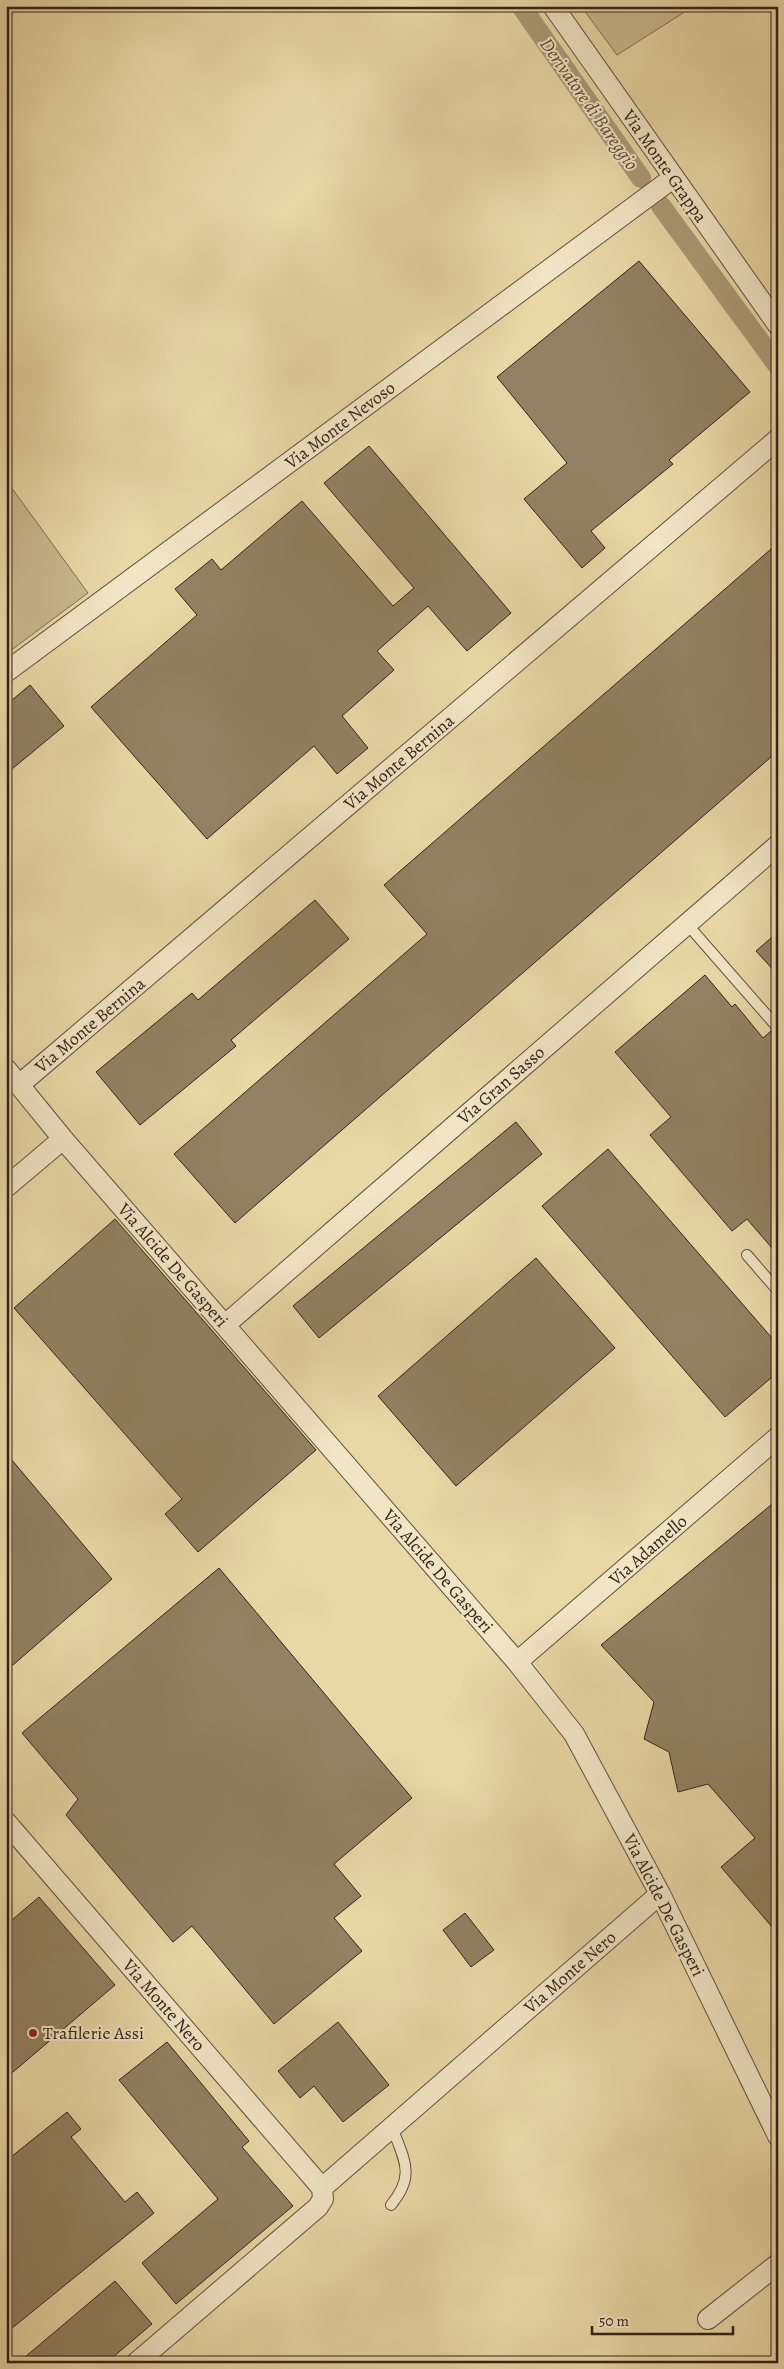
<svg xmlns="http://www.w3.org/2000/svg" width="784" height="2369" font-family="Alegreya,serif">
<rect width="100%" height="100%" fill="#e9d7a6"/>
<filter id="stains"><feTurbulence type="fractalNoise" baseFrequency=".004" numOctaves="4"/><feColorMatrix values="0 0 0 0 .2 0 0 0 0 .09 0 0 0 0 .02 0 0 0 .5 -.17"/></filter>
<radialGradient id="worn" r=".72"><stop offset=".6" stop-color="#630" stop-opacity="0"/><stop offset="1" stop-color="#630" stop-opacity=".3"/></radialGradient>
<path fill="#cab88e" stroke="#7e6e54" d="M581,6H694L617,55Z
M6,480L88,593L6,654Z"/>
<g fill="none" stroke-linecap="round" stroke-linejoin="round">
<path stroke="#ab9a76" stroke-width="20" d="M521,6L641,178
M661,206L778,366"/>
</g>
<path fill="#928162" stroke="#332319" d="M639,261L750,392L669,460L673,464L591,531L605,548L582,568L524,499L567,463L497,377Z
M369,446L511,613L467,651L428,606L377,651L394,670L342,716L368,748L337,774L314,746L207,839L91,707L197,615L175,589L212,559L221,570L302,501L393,606L414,588L324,483Z
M778,543V751L235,1223L174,1154L427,934L384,885Z
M30,685L64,726L6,774V705Z
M315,900L349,939L231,1040L236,1046L140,1125L96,1072L192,993L198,1000Z
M778,932V975L756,951Z
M705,975L732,1007L735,1004L763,1038L771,1031L778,1035V1255L747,1219L732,1231L650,1135L671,1117L615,1052Z
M516,1122L542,1154L319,1338L293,1306Z
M608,1149L778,1345V1372L725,1417L542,1206Z
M115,1219L316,1450L198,1552L165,1514L182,1499L14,1308Z
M536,1258L615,1348L456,1486L378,1396Z
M6,1453L112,1579L6,1671Z
M771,1505L778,1513V1934L721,1867L755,1838L708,1784L678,1792L669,1752L644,1739L654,1702L601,1645Z
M219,1568L412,1798L334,1864L361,1896L334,1918L362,1951L274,2024L192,1926L173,1942L66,1815L78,1799L22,1733Z
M39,1897L115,1985L6,2078V1925Z
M465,1913L494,1950L471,1967L443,1930Z
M338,2022L389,2085L343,2122L314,2086L300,2098L278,2071Z
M167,2042L249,2141L242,2147L293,2206L176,2304L142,2263L218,2199L119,2080Z
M67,2112L81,2129L71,2137L125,2202L137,2192L154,2213L6,2333V2161Z
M115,2281L152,2324L106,2363H18Z"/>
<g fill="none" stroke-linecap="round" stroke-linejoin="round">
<defs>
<path id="service" d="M687,924L778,1028
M747,1255L778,1291
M391,2205C416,2175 404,2160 392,2127"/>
<path id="minor" d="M553,6L778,325
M6,672L673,178
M6,1069L63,1139L517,1662L574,1734L660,1894L778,2136
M19,1085L778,439
M6,1187L63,1139
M225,1325L778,845
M517,1662L778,1437
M6,1822L322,2188L660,1894
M708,2319L778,2264
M136,2363L318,2207L323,2199L322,2188"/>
</defs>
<use href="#service" stroke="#60503c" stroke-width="12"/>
<use href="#minor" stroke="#60503c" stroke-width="22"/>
<use href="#service" stroke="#f1e5c5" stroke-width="10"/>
<use href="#minor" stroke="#f1e5c5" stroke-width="20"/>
</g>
<circle fill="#8f2418" stroke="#f1e5c5" stroke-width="2" cx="33" cy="2033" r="5"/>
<g text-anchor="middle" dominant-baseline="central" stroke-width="4" stroke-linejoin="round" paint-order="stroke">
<g font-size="18" fill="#332319" stroke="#f1e5c5">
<text transform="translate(665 166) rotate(55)">Via Monte Grappa</text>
<text transform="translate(340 425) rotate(-37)">Via Monte Nevoso</text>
<text transform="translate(399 762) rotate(-40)">Via Monte Bernina</text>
<text transform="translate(90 1025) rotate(-40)">Via Monte Bernina</text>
<text transform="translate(501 1085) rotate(-41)">Via Gran Sasso</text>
<text transform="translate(173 1265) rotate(49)">Via Alcide De Gasperi</text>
<text transform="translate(648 1550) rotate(-41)">Via Adamello</text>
<text transform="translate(438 1571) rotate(49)">Via Alcide De Gasperi</text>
<text transform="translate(664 1905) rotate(63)">Via Alcide De Gasperi</text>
<text transform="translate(570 1972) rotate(-41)">Via Monte Nero</text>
<text transform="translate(164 2005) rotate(49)">Via Monte Nero</text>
</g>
<g font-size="18" fill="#332319" stroke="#f1e5c5" text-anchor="start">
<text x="43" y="2033">Trafilerie Assi</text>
</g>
<g font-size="19" font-style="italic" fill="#574735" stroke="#f1e5c5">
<text transform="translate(589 104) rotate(55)">Derivatore di Bareggio</text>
</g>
</g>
<rect width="784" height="2369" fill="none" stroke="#e9d7a6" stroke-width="25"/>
<rect x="8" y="8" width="769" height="2354" fill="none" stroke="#332319" stroke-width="2.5"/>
<rect x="12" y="12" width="759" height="2344" fill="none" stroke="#332319"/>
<path d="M592 2326v8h141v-8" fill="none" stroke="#332319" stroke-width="2.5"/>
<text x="599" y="2326" font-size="15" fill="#332319" stroke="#f1e5c5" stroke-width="4" paint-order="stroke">50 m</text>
<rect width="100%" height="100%" filter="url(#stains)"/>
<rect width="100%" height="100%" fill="url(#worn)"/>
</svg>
